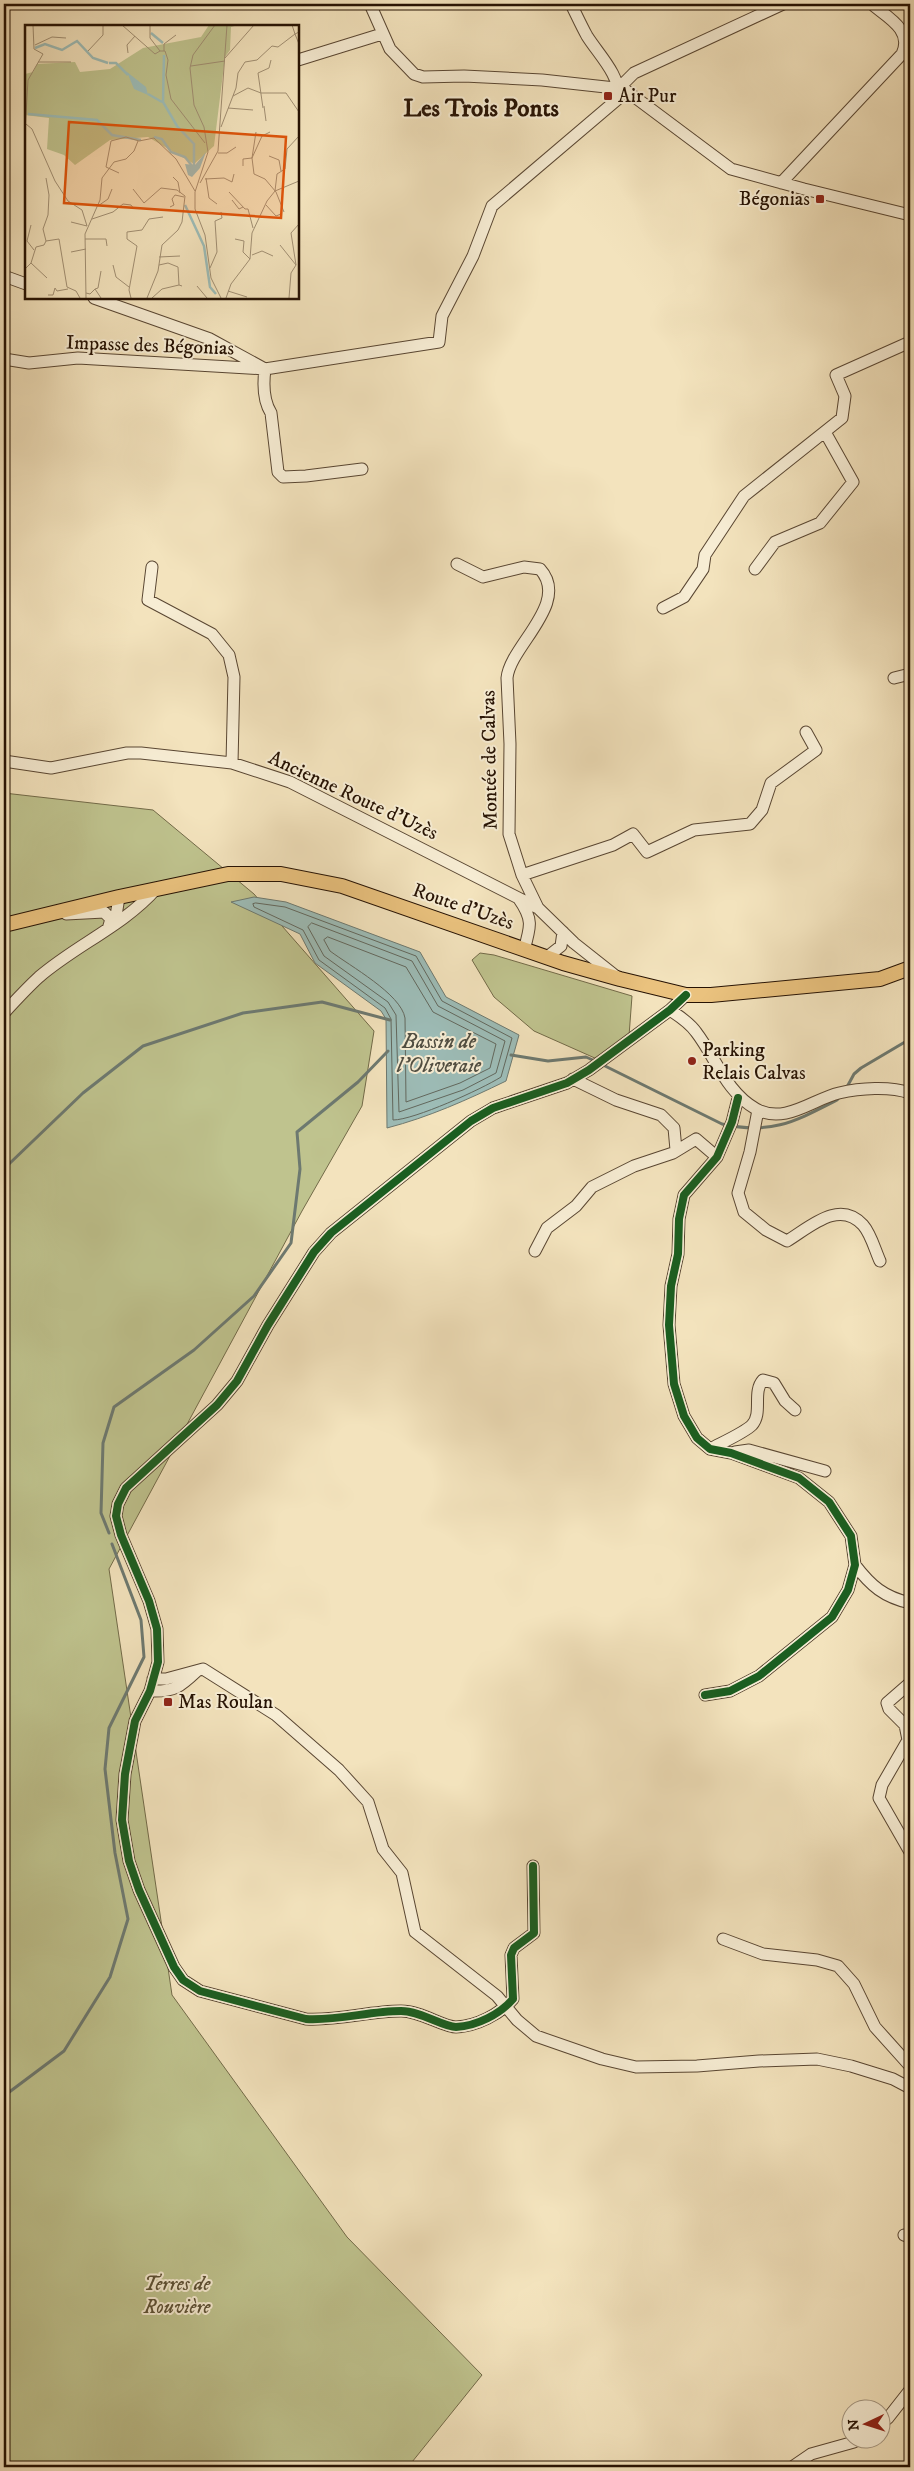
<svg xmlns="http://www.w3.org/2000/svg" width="914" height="2471" font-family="'IM FELL DW Pica',serif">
<rect width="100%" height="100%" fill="#f3e3bd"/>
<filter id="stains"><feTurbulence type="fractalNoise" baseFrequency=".004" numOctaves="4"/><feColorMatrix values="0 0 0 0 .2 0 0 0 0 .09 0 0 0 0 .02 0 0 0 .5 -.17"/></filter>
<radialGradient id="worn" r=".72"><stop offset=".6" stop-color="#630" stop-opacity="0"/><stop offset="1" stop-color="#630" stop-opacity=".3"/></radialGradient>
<path fill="#bfc38e" stroke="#726a48" d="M4,793L153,810L254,894L374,1031L362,1106L302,1211L109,1569L172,1995L347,2237L482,2375L408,2467H4Z
M480,953L494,955L632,996L629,1036L597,1059L534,1031L494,997L472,960Z"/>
<path fill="#9dbdb8" stroke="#6d7970" d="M254,897L286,902L420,952L446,997L519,1035L506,1081C467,1100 429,1117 387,1128L386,1019L381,1011L315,963L300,934L231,902Z"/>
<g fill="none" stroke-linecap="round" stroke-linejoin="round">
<path stroke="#62685e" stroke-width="1" d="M256,903L285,907L416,956L442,1001L512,1038L501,1077C482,1089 414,1120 393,1120L391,1019L385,1008L319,960L303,930L254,907L253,904Z
M312,923L412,961L438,1006L505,1041L496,1073L463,1090L399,1112L396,1015L388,1002L324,956L308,927Z
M328,937L406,967L433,1012L496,1044L490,1068L460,1083L406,1102L405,1018C401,994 350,966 330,951L324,940Z"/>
<path stroke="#6d7970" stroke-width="3" d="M511,1055L548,1061L586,1057L595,1061
M601,1064L722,1124C771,1135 794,1122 837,1100L840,1096
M847,1087L854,1074L861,1068L910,1039
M4,1175L9,1164L83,1093L143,1046L243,1013L322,1002L390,1020
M109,1533L101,1513L103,1443L114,1407L194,1350L254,1296L291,1243L300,1169L297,1132L358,1082L388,1051
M4,2096L64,2051L110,1977L128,1919L115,1853L105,1769L109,1728L144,1657L141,1620L112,1544"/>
<defs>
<path id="minor" d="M370,4L390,49L414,74L423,77L464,76L542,80L624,89L731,169L804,189L910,215
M298,60L382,34
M619,88L634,73L783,4
M781,183L902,54C913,31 889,18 874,6
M4,276L26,284
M94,298L210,339L265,369
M4,359L29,363L78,358L265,369
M362,469L306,476L283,477L278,472L271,413C263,400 263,384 265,369L439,342L442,316L473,256L492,206L619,98C620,75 599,55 587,36C581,25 576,14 571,4
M457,564L483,577L524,567L540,569C571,603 510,646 507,678L510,744L509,834L522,875L538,908
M152,567L148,600L212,634L229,655L234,677L232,763
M755,569L775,542L820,523L853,482L825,432
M663,608L684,597L703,569L705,555L744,496L842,418L845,396L836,375L910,342
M894,678L910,674
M4,761L51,768L127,753H141L232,763L290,782L538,908L574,943L617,977
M522,875L613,845L633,834L647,852L694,830L750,824L762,810L771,783L816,750L806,732
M519,899C533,919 531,926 524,950
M66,914L104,912L111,919L108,929
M110,926L116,916L119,897
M547,957L561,946L563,932
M670,1010C679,1016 689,1022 696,1032C716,1058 726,1092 756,1109C785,1125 813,1099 839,1093C860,1088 890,1086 910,1093
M4,1013C15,1001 27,988 39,977C76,945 123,926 156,889
M573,1079L616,1100L661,1115L674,1128L676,1150
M758,1110L750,1152L738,1193L744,1212L766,1230L787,1241C810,1227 839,1199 863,1225C871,1234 875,1250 880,1261
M535,1251L547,1228L576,1206L592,1187L634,1166L673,1153L696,1139L717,1157
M710,1449C721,1443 744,1433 752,1425C763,1413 752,1392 763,1380L774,1383L785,1401L795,1410
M735,1452L749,1450L825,1471
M855,1565C871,1586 884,1597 910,1603
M153,1679H166L203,1669L276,1715L339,1770L368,1802L383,1849L402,1873L415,1932L497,1996L517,2020L536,2036L602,2059L636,2067L697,2066L759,2061L817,2059L851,2066L893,2079L910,2088
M910,1683L887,1703L889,1709L905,1725L908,1740L882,1785L879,1798L910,1852
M150,1691C175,1692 180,1687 197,1671
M705,1695L730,1691L759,1676L832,1617L848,1590L855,1565L851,1536L829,1502L799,1478L731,1453L710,1449L697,1438L684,1416L674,1384L669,1325L671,1286L678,1254L679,1219L684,1195L717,1157L732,1122L738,1098
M533,1866L534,1933L514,1948L511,1955L513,1999C500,2014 477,2026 456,2027C443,2027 421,2011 401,2011C369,2011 338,2021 306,2019L200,1991L183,1980L174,1967L139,1890L129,1861L122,1820L125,1774L135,1721L150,1691L158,1662L157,1629L149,1601L121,1535L116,1516L118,1504L126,1488L217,1405L237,1381L268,1325L314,1252L331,1233L471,1121L493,1108L567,1083L589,1070L670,1010L686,995
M723,1939L763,1954L817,1960L838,1966L854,1984L875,2027L910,2066
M904,2235L910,2237
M882,2423L888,2418L910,2390
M792,2467L811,2454L854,2442L859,2438"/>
<path id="major" d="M4,925L119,897L228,874H281L342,886L563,963L620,979L686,995H711L880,979L910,968"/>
</defs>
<use href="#minor" stroke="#594632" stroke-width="13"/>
<use href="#major" stroke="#261203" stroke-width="16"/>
<use href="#minor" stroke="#f7edd4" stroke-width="11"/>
<use href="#major" stroke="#eac27e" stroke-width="14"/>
<defs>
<path id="cycleway" d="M705,1695L730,1691L759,1676L832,1617L848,1590L855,1565L851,1536L829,1502L799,1478L731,1453L710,1449L697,1438L684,1416L674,1384L669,1325L671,1286L678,1254L679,1219L684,1195L717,1157L732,1122L738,1098
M533,1866L534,1933L514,1948L511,1955L513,1999C500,2014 477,2026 456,2027C443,2027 421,2011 401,2011C369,2011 338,2021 306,2019L200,1991L183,1980L174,1967L139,1890L129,1861L122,1820L125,1774L135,1721L150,1691L158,1662L157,1629L149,1601L121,1535L116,1516L118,1504L126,1488L217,1405L237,1381L268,1325L314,1252L331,1233L471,1121L493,1108L567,1083L589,1070L670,1010L686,995"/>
</defs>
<use href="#cycleway" stroke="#f7edd4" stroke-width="11"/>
<use href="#cycleway" stroke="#1b5e20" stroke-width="8"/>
</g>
<g fill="#8f2418" stroke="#f7edd4" stroke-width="2">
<rect x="603" y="91" width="10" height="10" rx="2.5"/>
<rect x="815" y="194" width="10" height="10" rx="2.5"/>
<circle cx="692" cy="1061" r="5"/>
<rect x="163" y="1697" width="10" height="10" rx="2.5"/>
</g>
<g text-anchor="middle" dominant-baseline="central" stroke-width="4" stroke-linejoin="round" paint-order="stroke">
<g font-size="20" fill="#261203" stroke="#f7edd4" text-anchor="start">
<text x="618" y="96">Air Pur</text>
<text x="810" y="199" text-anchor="end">Bégonias</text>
<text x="702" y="1050">Parking<tspan x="702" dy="23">Relais Calvas</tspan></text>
<text x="178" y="1702">Mas Roulan</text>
</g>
<g font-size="20" fill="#261203" stroke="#f7edd4">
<text transform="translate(150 346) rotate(2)">Impasse des Bégonias</text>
<text transform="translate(490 760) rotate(-91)">Montée de Calvas</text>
<text transform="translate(353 796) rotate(25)">Ancienne Route d'Uzès</text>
<text transform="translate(463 907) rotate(19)">Route d'Uzès</text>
</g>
<g font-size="20" font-style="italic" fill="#5c5034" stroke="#f7edd4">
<text x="177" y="2284">Terres de<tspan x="177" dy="23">Rouvière</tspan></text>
</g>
<g font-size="21" font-style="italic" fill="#504e42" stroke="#f7edd4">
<text x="439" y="1042">Bassin de<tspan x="439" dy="24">l'Oliveraie</tspan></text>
</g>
<g font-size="25" font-weight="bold" fill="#261203" stroke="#f7edd4">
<text x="481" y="108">Les Trois Ponts</text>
</g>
</g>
<g transform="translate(25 25)">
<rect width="274" height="274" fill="#f3e3bd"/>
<path d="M184,0H213L206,2L205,25L200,32L189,121L169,139L123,112L85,115L50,140L39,130L22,124L24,93L0,90V49L8,47L12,39L50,37L55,47L85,44L118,23L176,12Z" fill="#bfc38e"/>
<path d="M102,47L121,62L123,70L109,64ZM181,127L175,143L167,152L163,150L160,139L170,140Z" fill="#9dbdb8"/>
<path fill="none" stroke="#9dbdb8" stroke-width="2.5" d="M126,8L138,18M10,23L20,19L37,25L52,16L68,33L83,38M139,30L138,77L152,101L169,119V141M84,38H91L103,50M123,69L137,77M3,89L72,95L87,110L116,115M129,112L137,114L146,127L160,132L167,141M160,180L179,221L185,262L191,269"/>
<path fill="none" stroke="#a18f73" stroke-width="1" d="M97,0L130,29L135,26M125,0V13L135,26H140L143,35L141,50L146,74L180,118M190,0L168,30L165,43L169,80L179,102L183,127L170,167V184L180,210L186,253L196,273M274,7L270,9L274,19M10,20L27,12L41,13M63,26L78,10V0M139,26V19L151,10M103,28L102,20L110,11M200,33L229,0M13,37H46M166,41L200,36M208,71L223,63L236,68H261L274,87M239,81L241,96M203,83L228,85M238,83L233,48L244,43L246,35M1,99L7,104L30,156L43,176L57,185L62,201L46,197M196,102L211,63L213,48L220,37L232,35L247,21L253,22L270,9L267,0M0,107L3,55L18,29L9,24L8,0M193,128H202L211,122M244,131L254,135L256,146M227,133L237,111L245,107M227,133L231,107M218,141V134L227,133L229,149L240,154L251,167L259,187M94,148L81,142L86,116L101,112L114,116L129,113L151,134L170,166M148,152L153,157L155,168M181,153L184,173L192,179M180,154L199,153L207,157L209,149M175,158L193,126L202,0M108,164L119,178L136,163L152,165L160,171M250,166L252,149L260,144L262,124L274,111M204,167L220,184H223L228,203M207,175L214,184L218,182M241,180L251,191L256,189M73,181L83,174L87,164M145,182L149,180L147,174L150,170L159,172M67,194L88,187L98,179L106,180L109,184M6,200L2,216L9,225M60,214H81L82,221M210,214L219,216L218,227L225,234M21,216L34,214L42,262L51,266L55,273M255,220L271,240M46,227L61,224M227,230L237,226L248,231M134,232L155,231M274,236V258M6,238L22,253M88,240L91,252L104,262M134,240L143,238L153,242L154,260L157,261M271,240L266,208L274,199M185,243L192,227L190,196L197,193L196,187M0,244L6,238L11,222L19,220L21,216L18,204L23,190L24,170L21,153M172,261L182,273M70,264L73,263L76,246M203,266L222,272M61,268L65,269L70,264L76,273M23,270H28L30,263L32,266L43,264M61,273L60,209L75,175L77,153L89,137L101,134L109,126L113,116M106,273L104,265L112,221L102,214V207L117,205L124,194L138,192M122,273L133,246L137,220L153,205L157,197L160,171M127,273L137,264L154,260M201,273L206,259L225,234L227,208L242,176L250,166L274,156M264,273L266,248L271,240"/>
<path fill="#de550c" fill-opacity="0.15" stroke="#de550c" stroke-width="2.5" d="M44,97L261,112L256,193L39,178Z"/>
<rect width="274" height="274" fill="none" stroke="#261203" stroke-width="2.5"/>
</g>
<rect width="914" height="2471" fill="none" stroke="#f3e3bd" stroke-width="20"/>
<rect x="5" y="5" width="904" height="2461" fill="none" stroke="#261203" stroke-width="2.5"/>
<rect x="10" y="10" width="894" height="2451" fill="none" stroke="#261203"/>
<g transform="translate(866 2424) rotate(266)"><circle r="24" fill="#f7edd4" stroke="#a39580"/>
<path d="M0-4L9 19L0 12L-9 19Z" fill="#8f2418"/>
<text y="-8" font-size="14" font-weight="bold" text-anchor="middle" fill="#261203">N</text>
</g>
<rect width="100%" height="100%" filter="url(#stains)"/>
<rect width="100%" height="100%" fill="url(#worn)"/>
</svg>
